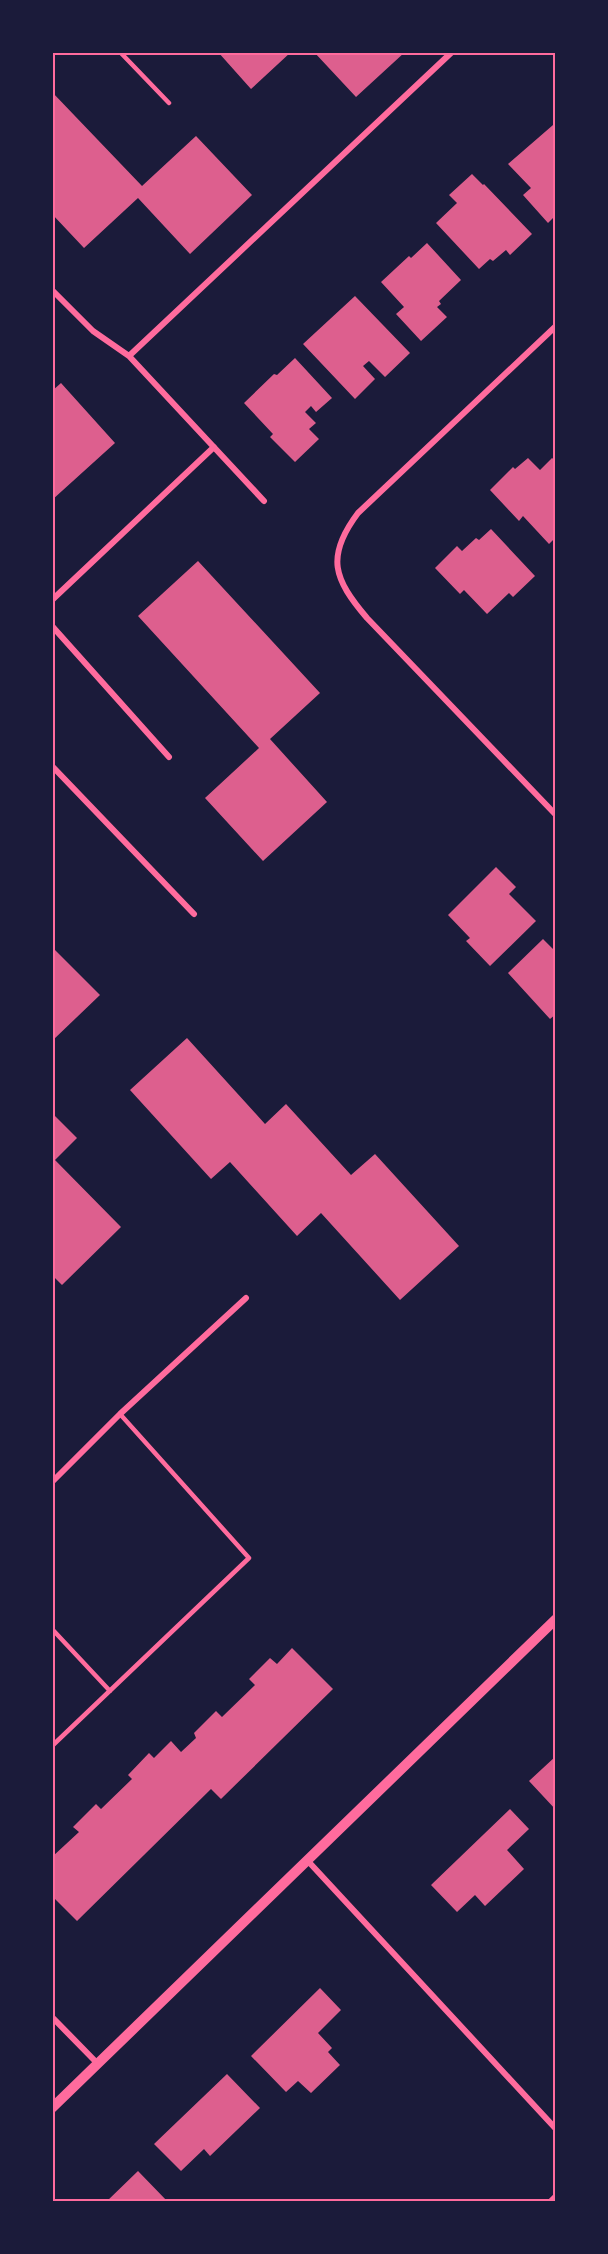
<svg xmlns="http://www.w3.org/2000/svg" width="608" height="2254" font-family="'Roboto Condensed',sans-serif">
<rect width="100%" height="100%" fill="#1b1b3a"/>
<path fill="#dd5f8e" d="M218,52H291L251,89Z
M314,52H405L356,97Z
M52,92L142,186L196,136L252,195L190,254L138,198L84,248L52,214Z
M553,125L556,127V215L548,223L523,195L531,188L508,164Z
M472,174L483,185L484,184L532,234L510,255L506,250L493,261L490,259L479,269L436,223L457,203L449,195Z
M427,243L461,280L439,301L441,304L437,307L447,317L421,341L396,314L404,307L381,282L409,256L411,258Z
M355,296L410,353L385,377L369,361L363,366L375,379L355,399L303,344Z
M295,358L332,398L316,412L311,406L305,412L316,423L309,429L319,439L295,462L270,437L273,434L244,403L274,374L277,375Z
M61,383L115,443L52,500V391Z
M528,458L540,470L552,458L556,461V537L549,544L523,516L519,521L490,490L513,467L515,469Z
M491,529L535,576L513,597L509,593L487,614L464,590L460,594L435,568L457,546L462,551L476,538L479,540Z
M198,561L320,693L270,739L327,802L263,861L205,798L259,748L138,616Z
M496,867L516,887L509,894L536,921L490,966L466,941L470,938L448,915Z
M543,939L556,952V1014L550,1019L508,973Z
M52,947L100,995L52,1041Z
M187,1038L265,1124L286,1104L351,1175L375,1154L459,1246L400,1300L321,1213L297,1236L230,1162L211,1179L130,1090Z
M52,1113L77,1138L55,1160L121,1227L62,1285L52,1275Z
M292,1648L333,1689L221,1799L211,1789L77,1921L52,1896V1857L79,1832L73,1827L96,1804L101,1809L132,1779L128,1775L149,1753L154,1758L171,1741L181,1752L196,1738L194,1733L216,1711L222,1717L255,1685L249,1679L270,1658L277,1664Z
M556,1756V1810L529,1781Z
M510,1809L529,1829L507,1850L524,1869L485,1906L475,1895L457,1912L431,1885Z
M320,1988L341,2010L318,2033L332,2048L328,2052L340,2065L311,2093L298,2081L286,2092L251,2056Z
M227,2074L260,2108L210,2156L204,2149L181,2171L154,2144Z
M138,2171L168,2202H106Z"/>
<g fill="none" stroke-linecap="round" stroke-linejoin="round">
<path stroke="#ff6b9d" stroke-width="4.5" d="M120,52L169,103
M52,1629L110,1691
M52,1746L249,1558L120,1414"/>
<path stroke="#ff6b9d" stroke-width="6" d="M52,290L93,331L129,356L452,52
M556,326L358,513C325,557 334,579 367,618L556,815
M129,356L264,501
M52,600L214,447
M52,626L169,757
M52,766L194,914
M52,1482L120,1414L246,1298
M307,1860L556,2129
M52,2017L98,2064
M550,2202L556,2196"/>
<path stroke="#ff6b9d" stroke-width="10" d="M52,2108L556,1619"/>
</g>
<rect width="608" height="2254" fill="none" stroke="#1b1b3a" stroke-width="108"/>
<rect x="54" y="54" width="500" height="2146" fill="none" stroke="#ff6b9d" stroke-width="2"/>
</svg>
